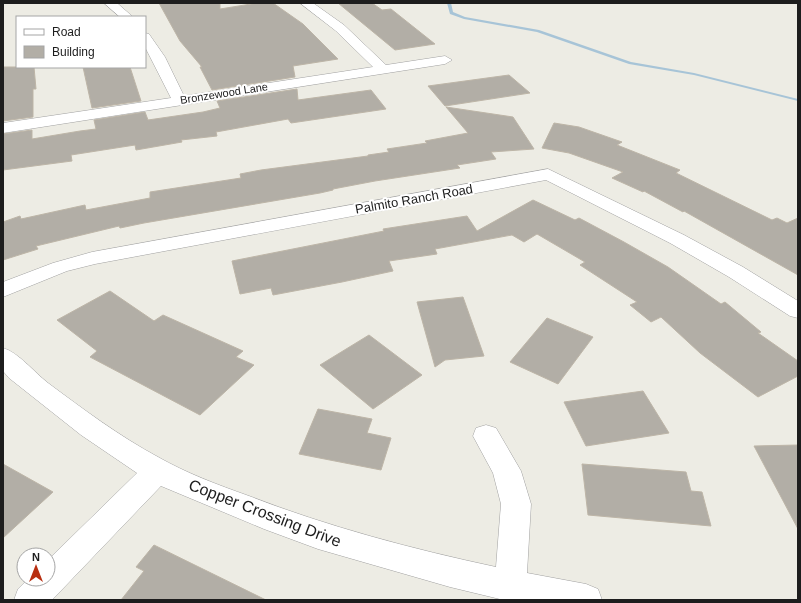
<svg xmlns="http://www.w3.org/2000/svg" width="801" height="603" font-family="Helvetica,sans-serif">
<rect width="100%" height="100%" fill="#edece4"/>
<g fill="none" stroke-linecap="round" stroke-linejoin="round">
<path fill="#a7c4d7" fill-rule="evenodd" d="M447,3H451L453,12L465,17L539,30L631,62L694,73L798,99V101L694,75L629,64L537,32L464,19L450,14Z"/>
</g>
<path fill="#b2aea6" stroke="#bdb5a7" d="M159,3H220V9L257,3H273L303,24L338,59L293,66L295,77L212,90L200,67H202L180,41Z
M338,3H372L382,10L391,9L435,44L395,50Z
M3,67H34L36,89H33V117L3,121Z
M83,67H130L141,101L92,108Z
M509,75L530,93L445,106L428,86Z
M297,89L298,100L371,90L386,109L291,123L288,119L216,132L217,136L181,140L182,142L136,150L135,145L71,155L72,161L3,170V134L32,130V139L80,131L96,129L94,120L145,112L148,120L203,112L220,108L217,101Z
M446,107L513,117L534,149L491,152L496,159L457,165L460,168L375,181L333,189V190L320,193L144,223L120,228L119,226L36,246L38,249L3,260V222L20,216L21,219L85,205L86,210L150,198V192L241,178L240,174L261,170L368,156V155L389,152L387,149L427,143L425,141L468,133Z
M554,123L579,127L622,142L617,145L680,170L676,173L772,220L777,218L787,223L798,218V275L684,211L683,212L644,191L643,192L612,178L623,172L569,153L542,148Z
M533,200L575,220L579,218L624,242L668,267L721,304L725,302L761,332L758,333L798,361V376L758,397L700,353L661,317L651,322L630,305L637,302L580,265L585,262L537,234L524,242L512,235L435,249L437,254L389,261L393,271L342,282L273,295L271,288L240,294L232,261L384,231L383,229L467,216L477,231Z
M110,291L154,321L163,315L243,351L236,357L254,365L200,415L90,357L97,351L57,320Z
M463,297L484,356L445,360L435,367L417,302Z
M547,318L593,337L558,384L510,362Z
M369,335L422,375L373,409L320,365Z
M643,391L669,433L586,446L564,402Z
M318,409L372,419L367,433L391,438L381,470L299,454Z
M798,445V529L754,446Z
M3,464L53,492L3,538Z
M582,464L686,472L691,491L702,492L711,526L588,515Z
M154,545L266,600H121L144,571L136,567Z"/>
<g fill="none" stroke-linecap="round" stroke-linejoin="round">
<defs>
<path id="street" d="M104,3H117L133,17H120Z
M300,3H313L344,25L386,65L445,56L452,60L445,64L3,133V123L171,98L145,47V33L149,34L165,57L184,96L373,67L336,31Z
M548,169L684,235L743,267L798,301V318L790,316L729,277L670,243L546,180L95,264L67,271L3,297V282L53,263L92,252Z
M3,348C18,352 34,372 48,383C83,409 119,436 158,457C186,473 218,485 249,496C329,527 412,549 496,567L501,504L493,473L473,436L476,428L486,425L496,428L521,471L531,504L527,573L586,584L598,589L602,600H504L450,587L318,549L264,529L161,486L52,600H14L18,589L28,579H48V560L137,473L81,435L9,378L3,371Z"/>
</defs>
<use href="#street" stroke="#a1a1a1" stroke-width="1"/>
<use href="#street" fill="#fff" fill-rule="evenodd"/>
</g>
<g text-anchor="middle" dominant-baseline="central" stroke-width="4" stroke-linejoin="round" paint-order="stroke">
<g font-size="11" fill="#1d1d1d" stroke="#fff">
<text transform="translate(224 93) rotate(-9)">Bronzewood Lane</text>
</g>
<g font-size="13" fill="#1d1d1d" stroke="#fff">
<text transform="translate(414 199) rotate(-10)">Palmito Ranch Road</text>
</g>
<g font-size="16" fill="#1d1d1d" stroke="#fff">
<text transform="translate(265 513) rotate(21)">Copper Crossing Drive</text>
</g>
</g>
<rect width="801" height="603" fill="none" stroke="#1d1d1d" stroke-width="8"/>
<rect x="16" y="16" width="130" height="52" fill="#ffffff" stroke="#a5a5a5"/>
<rect x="24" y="29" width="20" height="6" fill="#ffffff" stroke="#a5a5a5"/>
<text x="52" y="36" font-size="12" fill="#1d1d1d">Road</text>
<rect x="24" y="46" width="20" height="12" fill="#b2aea6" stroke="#a5a5a5"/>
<text x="52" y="56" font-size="12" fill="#1d1d1d">Building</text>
<g transform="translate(36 567)"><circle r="19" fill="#ffffff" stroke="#a5a5a5"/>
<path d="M0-3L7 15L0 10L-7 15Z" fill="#b82f11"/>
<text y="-6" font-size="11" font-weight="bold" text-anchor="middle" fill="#1d1d1d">N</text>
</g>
</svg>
